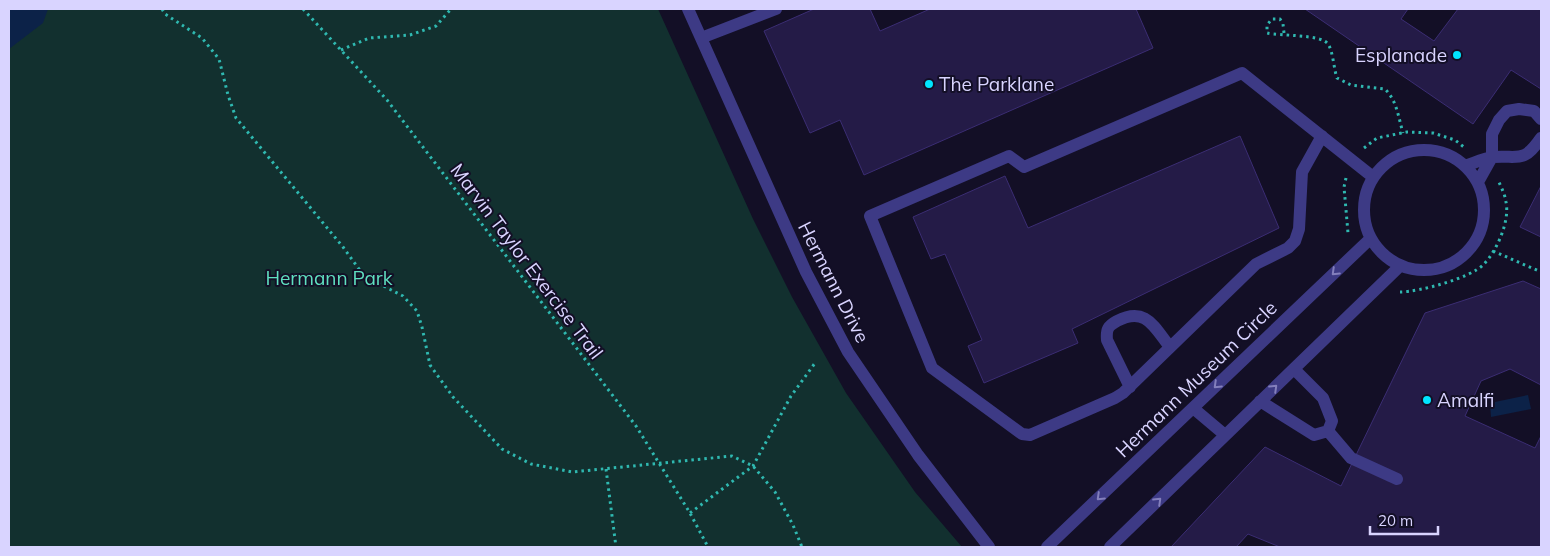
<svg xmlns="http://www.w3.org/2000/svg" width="1550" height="556" font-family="Mulish,sans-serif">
<rect width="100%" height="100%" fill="#130f26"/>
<path fill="#12302f" d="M9,9H658L753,219L792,297L846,393L915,492L962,547H9Z"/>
<path fill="#0c2248" d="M9,9H48L43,23L9,49Z
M1528,395L1531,409L1491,417L1490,403Z"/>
<path fill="#241b47" stroke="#3b2d73" d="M814,9H870L880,31L930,9H1136L1153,48L864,175L840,120L810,133L764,31Z
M1305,9H1408L1401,19L1434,41L1458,9H1541V89L1511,70L1473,124Z
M1240,136L1279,228L1072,329L1078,343L984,383L968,346L982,340L945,254L931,259L913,217L1005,176L1028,228Z
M1541,186V237L1520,227Z
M1523,281L1541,289V385L1510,369L1481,381L1465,416L1535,448L1541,436V547H1280L1248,534L1236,547H1171L1265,447L1341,486L1425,313Z"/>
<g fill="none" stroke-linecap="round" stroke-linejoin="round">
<path stroke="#2fb8b0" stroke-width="3" stroke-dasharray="2.5 4" stroke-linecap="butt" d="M162,9L165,14L202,38L219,59L228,95L236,118L343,247L364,276L403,296L417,311L422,327L430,365L453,397L502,449L531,464L572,472L732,456L753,466L775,492L793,525L802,547
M303,9L387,100L636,426L690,513L708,547
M1284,33L1283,24L1280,19H1272L1267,25V33C1279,36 1321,34 1328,44C1333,51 1334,70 1337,78L1351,85L1385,89C1397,101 1398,116 1403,133
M341,50L369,38L410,35L436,26L451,9
M1364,148L1377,138L1407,132L1433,133L1455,140L1465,148
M1346,178L1344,187L1348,233L1346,235
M1493,251L1541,272
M1400,292C1419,292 1470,278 1483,265C1497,251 1510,221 1506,202C1505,194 1501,187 1498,180
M606,469L616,547
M690,513L753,466L791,396L815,363"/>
<path stroke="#3d3a85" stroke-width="12" d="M688,9L806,272L848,352L918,455L989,547
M701,38L776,9
M1322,136L1302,172L1299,229L1295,241L1288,248L1256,264L1123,393L1115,398L1030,435L1022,434L932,368L870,216L1009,156L1024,167L1242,73L1373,177
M1364 210a60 60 0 1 1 120 0a60 60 0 1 1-120 0Z
M1465,166C1474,163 1484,158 1493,157C1519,155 1523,164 1541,138
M1478,182L1492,157V134L1499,120L1507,111L1519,109L1534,111L1541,119
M1294,369L1323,398L1332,421L1328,431
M1130,387L1107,340C1106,329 1108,326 1117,321C1146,306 1154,327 1170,347
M1260,401L1314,435L1328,431
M1193,408L1225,435
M1328,431L1351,458L1397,479
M1047,547L1370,239
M1110,547L1400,266"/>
</g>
<defs><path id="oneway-chevron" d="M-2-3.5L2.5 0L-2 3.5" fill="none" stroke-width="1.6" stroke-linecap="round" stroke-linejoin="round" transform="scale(1.25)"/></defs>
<g stroke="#837fbc">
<use href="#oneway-chevron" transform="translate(1335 272) rotate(136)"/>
<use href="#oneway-chevron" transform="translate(1217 385) rotate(136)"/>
<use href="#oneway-chevron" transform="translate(1274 388) rotate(-44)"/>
<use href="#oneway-chevron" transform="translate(1100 497) rotate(136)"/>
<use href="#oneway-chevron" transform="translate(1158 501) rotate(-44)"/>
</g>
<g fill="#00e5ff" stroke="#130f26" stroke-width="2">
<circle cx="1457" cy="55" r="5"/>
<circle cx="929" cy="84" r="5"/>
<circle cx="1427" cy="400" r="5"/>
</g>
<g text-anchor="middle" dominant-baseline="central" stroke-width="4" stroke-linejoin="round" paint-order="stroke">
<g font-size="19" fill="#d9d4ff" stroke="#130f26" text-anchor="start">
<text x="1447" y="55" text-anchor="end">Esplanade</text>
<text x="939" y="84">The Parklane</text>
<text x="1437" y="400">Amalfi</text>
</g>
<g font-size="19" fill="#d9d4ff" stroke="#130f26">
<text transform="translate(527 261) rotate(53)">Marvin Taylor Exercise Trail</text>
<text transform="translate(834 282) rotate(63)">Hermann Drive</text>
<text transform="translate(1196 379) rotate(-44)">Hermann Museum Circle</text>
</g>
<g font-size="19" fill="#5fe0c0" stroke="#130f26">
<text x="329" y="278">Hermann Park</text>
</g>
</g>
<rect width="1550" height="556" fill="none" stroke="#d9d4ff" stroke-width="20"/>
<path d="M1370 526v8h68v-8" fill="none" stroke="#d9d4ff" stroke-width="2.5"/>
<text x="1378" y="526" font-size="15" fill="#d9d4ff" stroke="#130f26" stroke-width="4" paint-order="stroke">20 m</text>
</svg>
